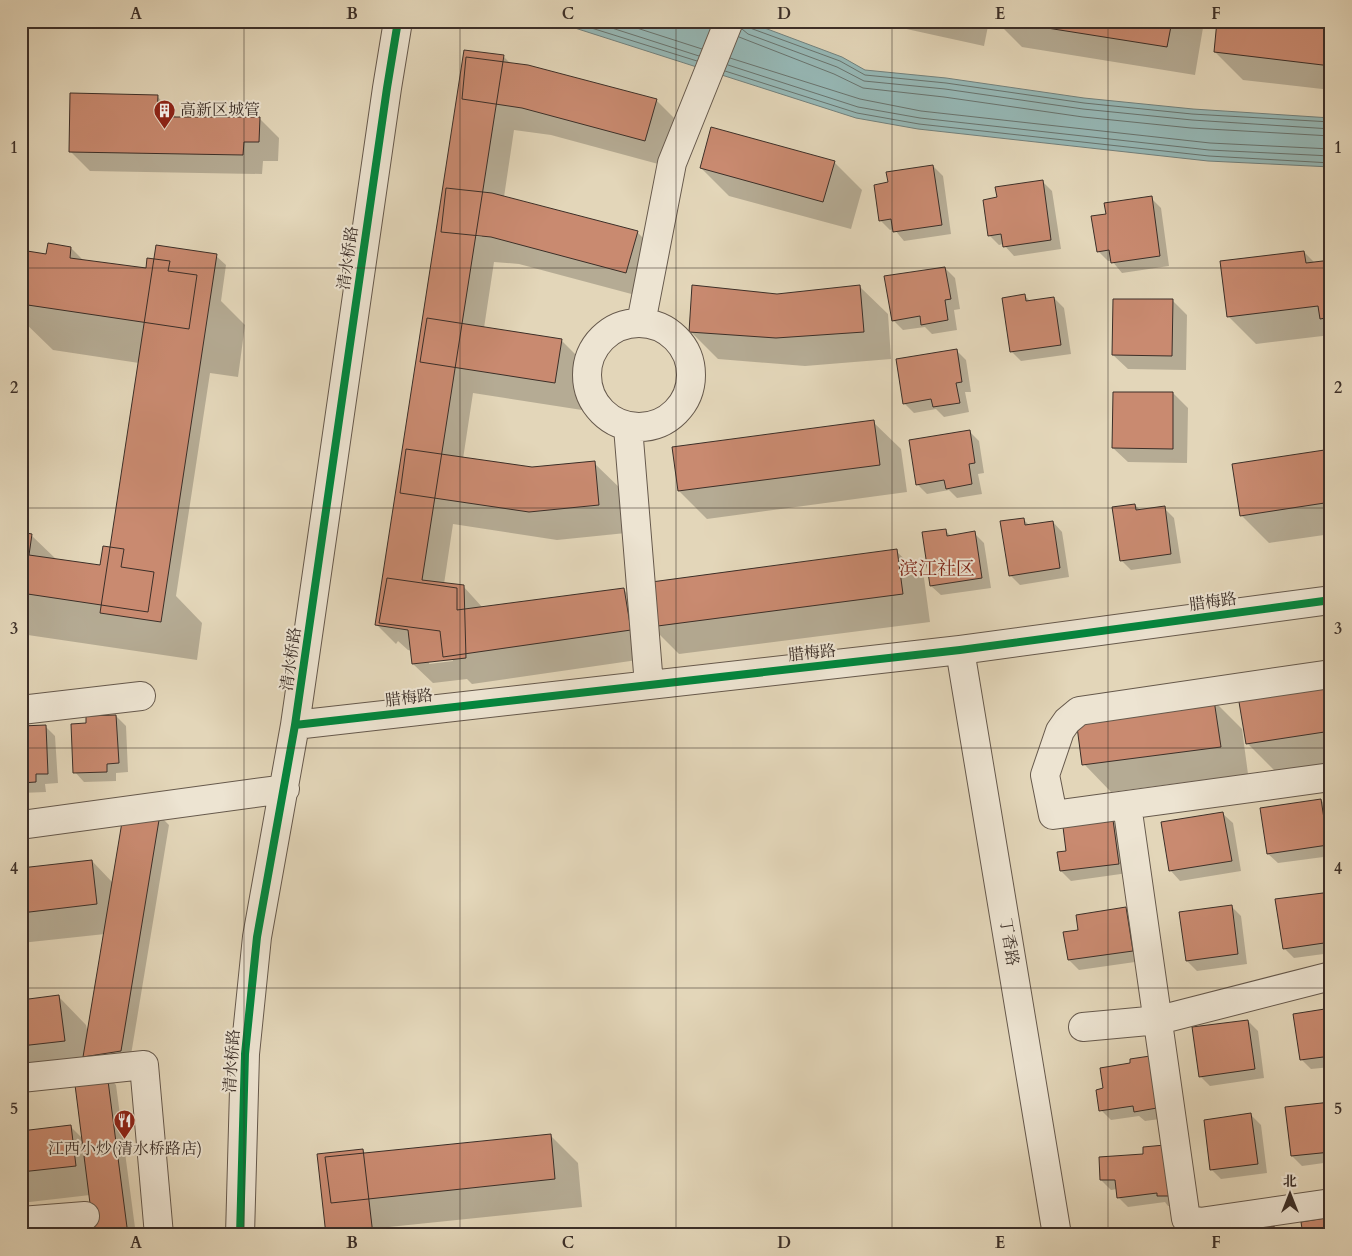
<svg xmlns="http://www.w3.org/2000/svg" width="1352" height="1256" font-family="Cardo,'Noto Serif SC',serif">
<rect width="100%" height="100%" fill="#e3d6b9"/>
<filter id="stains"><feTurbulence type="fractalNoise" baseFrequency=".004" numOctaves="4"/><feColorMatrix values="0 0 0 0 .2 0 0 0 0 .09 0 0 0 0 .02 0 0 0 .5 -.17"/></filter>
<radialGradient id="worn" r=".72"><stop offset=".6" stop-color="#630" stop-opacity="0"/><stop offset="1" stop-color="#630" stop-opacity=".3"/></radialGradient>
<path fill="#96b8b6" stroke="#72817d" d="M553,21H746L842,57L865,70L946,78L1084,98L1193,109L1331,118V167L1208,161L918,129L856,118Z"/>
<path fill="#0003" fill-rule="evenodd" d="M870,21H989L984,46Z
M996,21H1203L1204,22L1195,75L1022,47Z
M1331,21V90L1243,80L1215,52Z
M503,56L511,64L656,100L684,128L673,168L551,135L514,130L504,197L637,232L665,260L654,300L519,264L494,262L484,328L561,340L589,368L582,410L473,393L463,459L532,468L594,463L622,490L626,533L557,540L453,524L444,584L463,586L483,608L623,589L650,616L896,551L924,578L930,622L679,654L653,628L658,657L472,684L467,679L433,683L413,664L412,651L408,650L398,641L396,644L376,624ZM471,234L482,235V237L471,236ZM452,658L453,661L429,664V661Z
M157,96L177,118H259L279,138L278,161H263L262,174L90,171L70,151Z
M834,162L862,190L851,229L729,196L701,168Z
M933,166L943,176L951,234L904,241L894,229L890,230L880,220L889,183Z
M1042,181L1052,191L1061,249L1014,256L1003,244L999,245L989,235L998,198Z
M1151,198L1161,208L1169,266L1122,273L1112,261H1108L1098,251L1107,215Z
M71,248L84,261L147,270L155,260L216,256L226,265L221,301L245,325L238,377L210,373L176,596L202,623L197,660L21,634V533L31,535L57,560L101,567L111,548L139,363L53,350L21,319V251L47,255Z
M1304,252L1315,263L1331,261V335L1256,344L1229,317Z
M945,268L955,278L960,309L954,310L957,330L932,334L925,327L903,330L893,320Z
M860,287L888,314L891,359L805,366L718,359L690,331L777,295Z
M1025,296L1031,302L1054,298L1064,308L1071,354L1021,361L1011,351Z
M1172,300L1187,315L1186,370L1128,369L1113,355Z
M956,350L966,360L971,392H965L969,412L944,417L936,409L914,413L904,403Z
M1173,393L1188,408L1187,463L1128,462L1113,448Z
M873,422L901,449L907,492L707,519L679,491Z
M970,432L979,441L984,473L978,474L982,494L957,498L949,490L927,494L917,484Z
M1331,450V534L1269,543L1241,515Z
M1135,505L1141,511L1164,508L1174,518L1181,563L1131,570L1121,560Z
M1024,520L1030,526L1053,522L1062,532L1069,577L1020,585L1010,575Z
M945,530L951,536L974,533L984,543L991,588L941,595L931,586Z
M1331,684V763L1275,771L1247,743Z
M1214,701L1242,729L1248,774L1111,792L1084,764Z
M116,716L126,726L128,772L116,773V781L84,782L75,772L88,725Z
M45,726L55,736L58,783L45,784L46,792L21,793V728Z
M1321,800L1330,810L1331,856L1278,863L1268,854Z
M1223,814L1233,823L1241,871L1180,881L1171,871L1163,823Z
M159,815L169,825L130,1061L21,1076V1001L59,997L86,1025L88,1034L105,934L21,943V869L92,861L113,883Z
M1113,821L1122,831L1128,873L1071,881L1061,871L1059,853L1067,852Z
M1331,893V953L1294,958L1284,948Z
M1231,906L1241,916L1247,964L1197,971L1187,961Z
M1126,909L1136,919L1142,961L1079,970L1069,960L1079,931Z
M1331,1010V1067L1311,1069L1302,1060Z
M1248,1021L1258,1031L1264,1078L1210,1086L1200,1076Z
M1132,1064L1167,1118L1145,1121L1139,1116L1111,1120L1101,1110L1105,1089Z
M107,1075L116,1085L136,1235H96L90,1195L21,1203V1133L71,1127L83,1139Z
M1331,1103V1162L1302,1166L1292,1156Z
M1251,1115L1261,1125L1267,1173L1221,1179L1211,1169Z
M550,1135L578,1163L582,1207L389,1227L390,1235H328L362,1150L366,1154Z
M1144,1155L1178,1205L1168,1206L1165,1202L1128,1207L1118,1197L1117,1189L1111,1190L1101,1180Z
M1274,1227L1282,1235H1222Z"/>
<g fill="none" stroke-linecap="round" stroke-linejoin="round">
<path stroke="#69746f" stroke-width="1" d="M569,21L697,61
M590,21L699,56
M615,21L702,49
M747,21L750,28L840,61L865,75L946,83L1084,103L1192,114L1331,122
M742,29L748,34L837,67L864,81L945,89L1083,109L1192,120L1331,129
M739,37L834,74L863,88L944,97L1083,117L1191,128L1331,136
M730,58L860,99L921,111L1210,143L1331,149
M728,65L858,107L920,118L1209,150L1331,156
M725,71L857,113L919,124L1209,156L1331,163"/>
</g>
<path fill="#c98a70" stroke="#3c2f28" d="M1003,21H1172L1167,47Z
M1217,21H1331V66L1214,52Z
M464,50L504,55L422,580L464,585L466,658L412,664L408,630L375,625Z
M466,57L528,65L657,99L645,141L522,108L462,99Z
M70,93L158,95L157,117H260L259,142H244L243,155L69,152Z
M711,127L835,161L823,202L700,168Z
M933,165L942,225L893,232L891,219L879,221L874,185L888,182L886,172Z
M1043,180L1051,240L1003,247L1001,234L988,236L983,200L997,197L995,187Z
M446,188L492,193L638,231L626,273L491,237L441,232Z
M1152,196L1160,256L1111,263L1109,250L1097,252L1091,216L1106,214L1104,203Z
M48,243L71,247L70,258L146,268L147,258L170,261L168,271L197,275L189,329L21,304V250L46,254Z
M156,245L217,254L161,622L100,613Z
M1304,251L1306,263L1331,260V317L1320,319L1318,306L1227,317L1220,261Z
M945,267L951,299L945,300L948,320L921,325L920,316L892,321L884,276Z
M692,285L777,294L860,285L864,332L776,338L689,332Z
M1025,294L1026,301L1054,297L1061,345L1010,352L1002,298Z
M1113,299H1173L1172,356L1112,355Z
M427,318L562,339L555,383L420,362Z
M957,349L962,382L956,383L960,403L933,407L931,399L903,404L896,359Z
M1113,392H1173V449L1112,448Z
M874,420L880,465L678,491L672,447Z
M970,430L975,463L969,464L972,484L946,489L944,480L916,485L909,440Z
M406,449L532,467L595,461L599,505L529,512L400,493Z
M1331,449V502L1240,516L1232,464Z
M1135,504L1136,510L1165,506L1171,554L1120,561L1112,507Z
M1024,518L1025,525L1053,521L1060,568L1009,576L1000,521Z
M946,529L947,536L975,531L982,578L930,586L922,532Z
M21,532L32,534L29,555L100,565L103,546L124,549L121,567L154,572L148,612L21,593Z
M897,549L903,594L650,627L644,583Z
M387,578L457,588V610L624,588L631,630L443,657L440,631L379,623Z
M1331,683V731L1246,744L1238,696Z
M1214,700L1221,747L1082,765L1076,719Z
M116,715L119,763L107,764V772L73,773L71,724L86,723V716Z
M46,725L48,774H36V782L21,783V726Z
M1321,799L1328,845L1267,854L1260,808Z
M1223,812L1232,861L1169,871L1161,822Z
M160,814L121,1051L83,1057L123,816Z
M1113,820L1119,864L1060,871L1057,852L1066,851L1063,827Z
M92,860L97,904L21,913V868Z
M1331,892V942L1283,949L1275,899Z
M1232,905L1238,954L1186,961L1179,912Z
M1126,907L1133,951L1068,960L1063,932L1078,930L1076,915Z
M59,995L65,1041L21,1046V1000Z
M1331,1008V1056L1300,1060L1293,1014Z
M1248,1020L1255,1069L1199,1077L1192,1027Z
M1150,1056L1157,1108L1134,1112L1133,1106L1099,1111L1096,1090L1103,1088L1100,1068L1130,1063V1059Z
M107,1073L128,1235H94L74,1077Z
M1331,1102V1152L1291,1156L1285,1107Z
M1251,1113L1258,1164L1210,1170L1204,1120Z
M71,1125L76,1166L21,1172V1131Z
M551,1134L555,1179L331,1203L325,1157Z
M1165,1145L1169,1196H1157V1193L1117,1198L1115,1180H1100L1099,1157L1143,1154V1147Z
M363,1149L373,1235H326L317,1154Z
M1331,1217V1235H1303L1301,1222Z
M1274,1226L1275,1235H1221V1232Z"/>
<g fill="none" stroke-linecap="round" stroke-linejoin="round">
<defs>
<path id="minor" d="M587 375a52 52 0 1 1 104 0a52 52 0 1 1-104 0Z
M641,323L672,163L729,21
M628,427L649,685
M960,650L1057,1235
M1331,674L1079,711L1067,721L1060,731L1045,775L1053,815L1331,777
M21,710L141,696
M295,725L960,650L1331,600
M1127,805L1186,1219L1200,1222L1331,1203
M21,825L285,789
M1083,1027L1159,1020L1331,976
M21,1078L144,1065L159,1235
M21,1221L85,1216
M240,1235L245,1054L257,937L295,725L387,88L398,21"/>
</defs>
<use href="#minor" stroke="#66594c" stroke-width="30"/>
<use href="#minor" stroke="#ede4d2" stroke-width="28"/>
<defs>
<path id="cycleway" d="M295,725L960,650L1331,600
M240,1235L245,1054L257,937L295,725L387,88L398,21"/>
</defs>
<use href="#cycleway" stroke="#ede4d2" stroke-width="11"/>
<use href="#cycleway" stroke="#00873e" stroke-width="8"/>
</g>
<path fill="none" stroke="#3c2f28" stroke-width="1" stroke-opacity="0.55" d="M244,21V1235M460,21V1235M676,21V1235M892,21V1235M1108,21V1235M21,268H1331M21,508H1331M21,748H1331M21,988H1331"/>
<defs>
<symbol id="building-pin" viewBox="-11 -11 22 30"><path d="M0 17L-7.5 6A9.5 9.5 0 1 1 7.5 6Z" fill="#8f2418" stroke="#ede4d2"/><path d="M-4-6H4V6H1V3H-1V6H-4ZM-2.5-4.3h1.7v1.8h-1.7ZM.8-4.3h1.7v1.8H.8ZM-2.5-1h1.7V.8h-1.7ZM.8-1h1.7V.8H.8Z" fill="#fff"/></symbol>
<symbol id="restaurant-pin" viewBox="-11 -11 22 30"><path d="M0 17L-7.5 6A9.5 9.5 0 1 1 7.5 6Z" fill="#8f2418" stroke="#ede4d2"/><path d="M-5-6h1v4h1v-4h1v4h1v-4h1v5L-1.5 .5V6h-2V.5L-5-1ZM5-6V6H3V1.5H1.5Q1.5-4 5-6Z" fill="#fff"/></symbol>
</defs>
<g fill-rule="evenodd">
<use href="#building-pin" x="152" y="98" width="25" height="34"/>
<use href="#restaurant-pin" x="112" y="1108" width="25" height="34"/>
</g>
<g text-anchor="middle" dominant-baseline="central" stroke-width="4" stroke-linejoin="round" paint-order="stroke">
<g font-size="16" fill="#3c2f28" stroke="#ede4d2" text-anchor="start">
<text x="180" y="110">高新区城管</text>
<text x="125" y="1149" text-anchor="middle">江西小炒(清水桥路店)</text>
</g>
<g font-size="16" fill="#3c2f28" stroke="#ede4d2">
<text transform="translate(348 258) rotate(-82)">清水桥路</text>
<text transform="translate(1213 602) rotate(-8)">腊梅路</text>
<text transform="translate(812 653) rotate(-6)">腊梅路</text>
<text transform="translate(291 659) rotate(-82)">清水桥路</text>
<text transform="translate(409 698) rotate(-7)">腊梅路</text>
<text transform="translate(1009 942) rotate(81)">丁香路</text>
<text transform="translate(232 1061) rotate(-86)">清水桥路</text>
</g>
<g font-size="19" fill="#7a1f14" stroke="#ede4d2">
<text x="937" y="569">滨江社区</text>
</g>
</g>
<rect width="1352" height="1256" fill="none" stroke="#e3d6b9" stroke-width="55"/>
<g transform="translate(1290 1194)" stroke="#ede4d2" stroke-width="4" paint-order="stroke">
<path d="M0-4L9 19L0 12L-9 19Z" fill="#3c2f28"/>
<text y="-8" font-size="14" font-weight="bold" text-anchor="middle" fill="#3c2f28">北</text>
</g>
<rect x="28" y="28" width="1296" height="1200" fill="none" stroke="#3c2f28" stroke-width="2"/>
<g font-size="16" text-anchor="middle" font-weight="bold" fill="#3c2f28">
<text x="136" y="19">A</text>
<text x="352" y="19">B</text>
<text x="568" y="19">C</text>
<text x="784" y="19">D</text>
<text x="1000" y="19">E</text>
<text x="1216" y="19">F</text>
<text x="14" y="153">1</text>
<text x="1338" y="153">1</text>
<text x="14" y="393">2</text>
<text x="1338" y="393">2</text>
<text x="14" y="634">3</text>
<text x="1338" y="634">3</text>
<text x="14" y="874">4</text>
<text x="1338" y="874">4</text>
<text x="14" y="1114">5</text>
<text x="1338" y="1114">5</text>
<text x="136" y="1248">A</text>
<text x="352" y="1248">B</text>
<text x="568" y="1248">C</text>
<text x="784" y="1248">D</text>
<text x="1000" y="1248">E</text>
<text x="1216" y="1248">F</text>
</g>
<rect width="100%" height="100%" filter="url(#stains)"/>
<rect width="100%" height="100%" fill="url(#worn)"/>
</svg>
